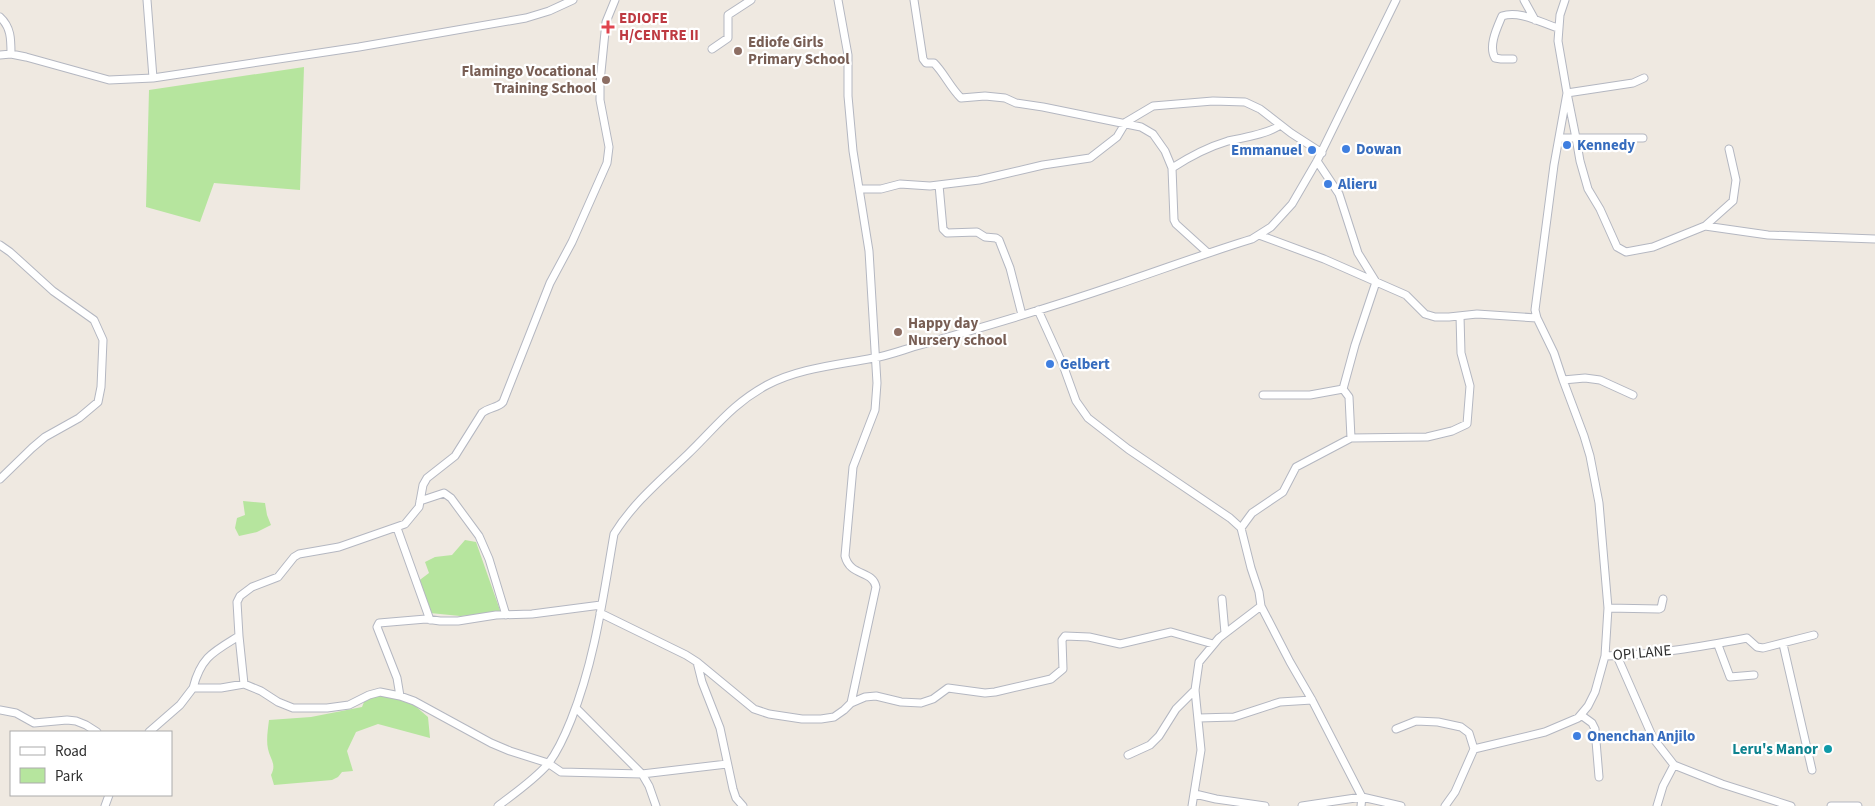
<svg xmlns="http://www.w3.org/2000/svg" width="1875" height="806" font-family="'Source Sans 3',sans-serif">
<rect width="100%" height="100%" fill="#efe9e1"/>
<path fill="#b6e59e" d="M304,67L300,190L214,183L200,222L146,207L149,90Z
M243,501L265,503L267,515L271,525L257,532L239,536L235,528L237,518L245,515Z
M465,540L476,542L501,613L460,616L430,613L417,582L429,573L425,562L435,557L452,555Z
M382,694L414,705L428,717L430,738L378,724L356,732L347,751L353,771L342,772L338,777L332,780L274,785L271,775C277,764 270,759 268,749C266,740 268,729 269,720L311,717L362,707L366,697Z"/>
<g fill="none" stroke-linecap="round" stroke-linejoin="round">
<defs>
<path id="minor" d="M147,0L153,78
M838,0L848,55V96L853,151L869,251L877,383L875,410L853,467L845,556C850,577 873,570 876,587L851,703
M914,0L923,59L926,63H934C944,73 950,87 961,98L985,96L1005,98L1016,103L1043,107L1141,127L1153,134L1165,151L1172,168L1174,220L1176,224L1208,253
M1524,0L1535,20
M0,17C11,27 11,39 11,54
M712,49L728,38V15L751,0
M0,55L11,54L26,57L109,80L153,78L359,47L526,18L549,11L573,0
M1513,59H1501L1495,58C1488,46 1497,28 1502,16C1520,10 1541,23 1558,28
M1559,138H1576L1580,161L1588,189L1600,209L1617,247L1626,252L1653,247L1705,226L1768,235L1875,239
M1643,138H1576L1567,93L1633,83L1644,78
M1317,161L1339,194L1358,253L1376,282L1355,345L1343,389L1349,397L1351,438
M1172,168C1189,157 1208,147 1228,141C1242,138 1271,133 1280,125
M939,185L943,229L947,233L977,232L985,237L996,238L999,240L1010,268L1022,315
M859,189H881L900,184L930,186L979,180L1043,165L1090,158L1117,137L1126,122L1153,106L1213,101L1245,102L1260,109L1291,133L1322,153
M1705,226L1733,201L1736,180L1729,149
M1259,235L1324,259L1406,295L1425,314L1435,317H1449L1477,314L1537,318
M0,245L10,252L53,291L94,320L103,340L101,387L98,402L79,418L45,437L32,448L0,479
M1038,310L1063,365L1076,401L1088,418L1128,449L1230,518L1241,528L1251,568L1259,592L1261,606L1290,662L1312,700L1362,797L1361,806
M1563,380L1585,378L1600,380L1633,395
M1263,395H1310L1343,389
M420,501L444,493L451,498L479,536L489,559L506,615
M397,528L430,620
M1241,528L1252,513L1283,492L1296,467L1351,438L1427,437L1452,431L1467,424L1470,386L1461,353L1460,316
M1222,599L1225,633
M1608,608L1659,609L1661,608L1663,599
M600,613L686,655L697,662L754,709L769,714L802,719H821L834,717L844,710L851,703L865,697L876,696L901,702L921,703L933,699L948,688L985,693L995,692L1051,679L1063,669L1062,640L1065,636L1089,637L1120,644L1171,632L1213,644
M239,636L244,684
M1783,644L1812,770
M1718,645L1730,677L1754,675
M1605,656C1653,655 1700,647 1747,638L1757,647L1763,648L1814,635
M1617,656L1653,738L1674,765L1663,786L1657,806
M697,662L702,682L720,728L733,789L736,798L743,806
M193,688C201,657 213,652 239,636L237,602L240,596L252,587L278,577L294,557L299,554L339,547L405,524L419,507L423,485L427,478L455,456L482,413C489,407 498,408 503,402L550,283L572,242L607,163L609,147L600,100V82L606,22L615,0
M400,696L397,678L377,627L379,623L426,619L440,621H458L496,615L532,614L601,605
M576,708L642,774L649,786L656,806
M0,710L16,713L34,723L67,720L76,721L86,725L97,732
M1581,715L1592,723L1595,729L1599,777
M1199,718L1234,717L1280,702L1312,700
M1396,729L1416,721L1438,722L1461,727L1469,733L1474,749
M149,732L180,705L193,688H221L244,684L261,691L278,702L293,708H327L349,705L369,695L380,692L400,696L414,701L491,743L510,751L548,763L561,772L642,774L727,764
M1128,755L1150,745L1159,736L1176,709L1195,690
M1674,765L1722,784L1791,806
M1195,794L1216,799L1265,806
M105,806L109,795
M498,806C515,793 534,780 548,764C558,751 565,735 571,720C595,660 603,597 614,534C633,503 662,479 688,454C716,427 732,404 767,385C799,368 838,365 873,358C887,356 900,351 913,347C981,328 1049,308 1116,285C1161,270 1206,253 1252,239L1271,227L1292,204L1317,161L1396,0
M1192,806L1201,750L1195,690L1199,662L1219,638L1261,606
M1302,806L1362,797L1401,806
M1445,806L1455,792L1474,749L1545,732L1578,718L1588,706L1595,692L1605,656L1608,608L1599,503L1590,456L1584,436L1563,380L1554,353L1537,318L1535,310L1554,165L1567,93L1558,41L1560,15L1565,0
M1831,806H1858"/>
</defs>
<use href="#minor" stroke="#b4b7c1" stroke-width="9"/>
<use href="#minor" stroke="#fff" stroke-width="7"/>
</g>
<path fill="#e0444e" stroke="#fff" stroke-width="2" d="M605.5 19.5h5v5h5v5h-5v5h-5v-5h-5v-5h5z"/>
<g fill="#8d6e63" stroke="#fff" stroke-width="2">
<circle cx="738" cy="51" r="5"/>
<circle cx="606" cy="80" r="5"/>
<circle cx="898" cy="332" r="5"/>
</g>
<g fill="#3f7fe0" stroke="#fff" stroke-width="2">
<circle cx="1567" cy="145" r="5"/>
<circle cx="1346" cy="149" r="5"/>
<circle cx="1312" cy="150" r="5"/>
<circle cx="1328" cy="184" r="5"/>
<circle cx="1050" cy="364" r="5"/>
<circle cx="1577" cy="736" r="5"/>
</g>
<circle fill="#0f9aa8" stroke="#fff" stroke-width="2" cx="1828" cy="749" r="5"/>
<g text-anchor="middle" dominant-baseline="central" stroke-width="4.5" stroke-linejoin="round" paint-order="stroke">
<g font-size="15" font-weight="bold" fill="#be3a42" stroke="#fff" text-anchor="start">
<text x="619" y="18">EDIOFE<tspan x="619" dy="17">H/CENTRE II</tspan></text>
</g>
<g font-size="15" font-weight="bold" fill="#785e54" stroke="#fff" text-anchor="start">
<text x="748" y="42">Ediofe Girls<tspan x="748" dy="17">Primary School</tspan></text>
<text x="596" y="71" text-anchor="end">Flamingo Vocational<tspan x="596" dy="17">Training School</tspan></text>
<text x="908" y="323">Happy day<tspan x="908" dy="17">Nursery school</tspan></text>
</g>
<g font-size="15" font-weight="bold" fill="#366cbe" stroke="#fff" text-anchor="start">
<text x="1577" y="145">Kennedy</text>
<text x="1356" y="149">Dowan</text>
<text x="1302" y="150" text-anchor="end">Emmanuel</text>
<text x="1338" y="184">Alieru</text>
<text x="1060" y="364">Gelbert</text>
<text x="1587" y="736">Onenchan Anjilo</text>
</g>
<g font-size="15" fill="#2e2e2e" stroke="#fff">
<text transform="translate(1642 653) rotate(-5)">OPI LANE</text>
</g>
<g font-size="15" font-weight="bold" fill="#0d838f" stroke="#fff" text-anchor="end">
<text x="1818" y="749">Leru's Manor</text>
</g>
</g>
<rect x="10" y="731" width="162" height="65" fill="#ffffff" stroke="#ababab"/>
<rect x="20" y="747" width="25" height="8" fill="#ffffff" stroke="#ababab"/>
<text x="55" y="756" font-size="15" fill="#2e2e2e">Road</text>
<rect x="20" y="768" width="25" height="15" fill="#b6e59e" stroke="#ababab"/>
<text x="55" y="781" font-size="15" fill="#2e2e2e">Park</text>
</svg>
